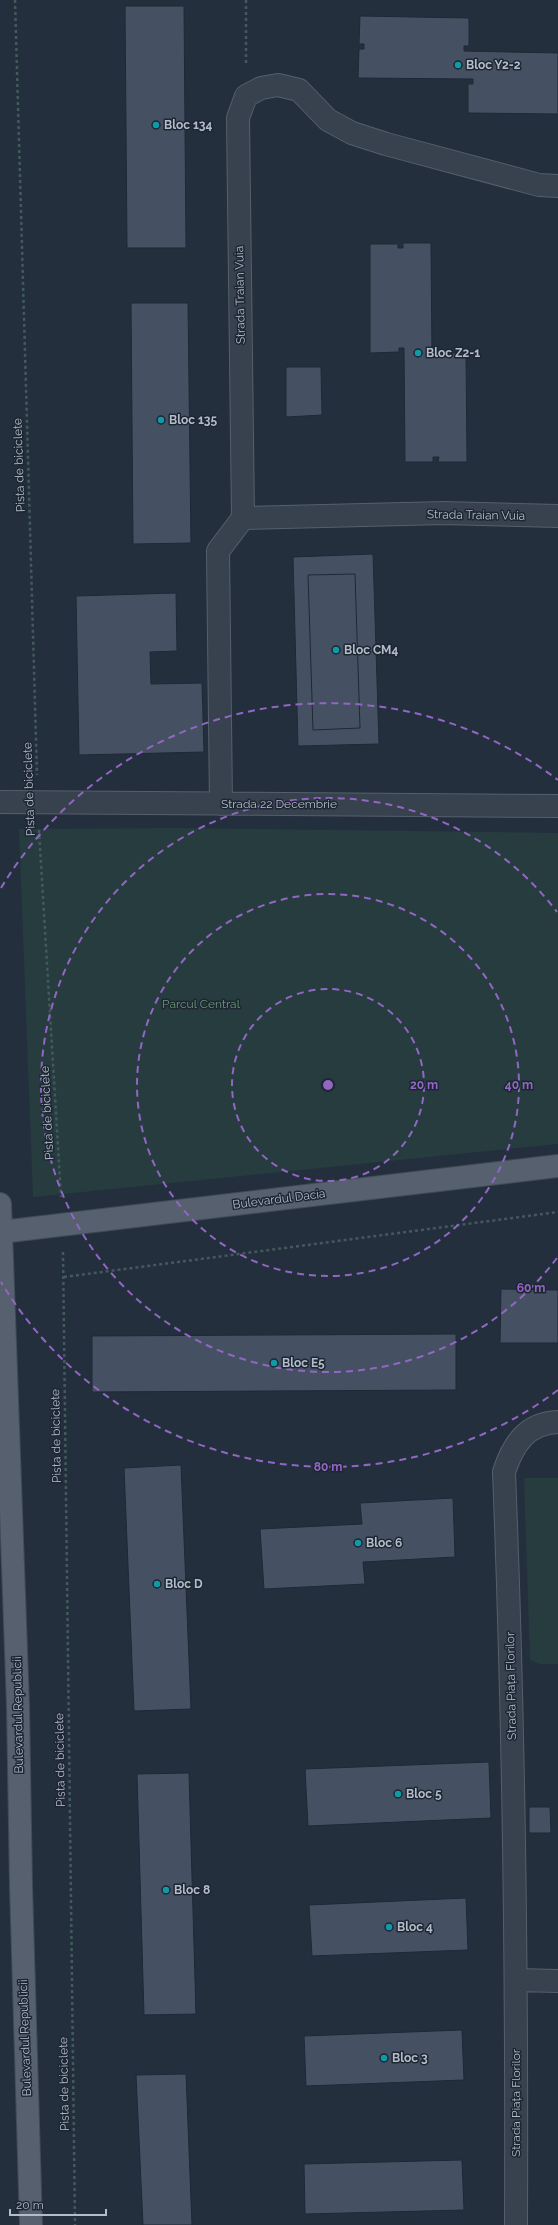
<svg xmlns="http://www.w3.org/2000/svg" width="558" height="2225" font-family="Raleway,sans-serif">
<rect width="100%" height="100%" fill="#242f3e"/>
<path fill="#263c3f" d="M177,828L558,833V1144L33,1197L19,829Z
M524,1478H558V1664H540L530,1660Z"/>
<path fill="#455162" stroke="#1f2835" d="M125,6H184L186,248H127Z
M360,16L469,18V46H464V51L558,53V114L468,113V84H473V79L358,78L359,49H364V44H359Z
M403,243H431L432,357H437V353H466L467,462H438L439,457H433V462H405L404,348H399V352L370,353V244H398V248H403Z
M131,303H188L191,543L133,544Z
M286,367H321L322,415L286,417Z
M373,554L379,744L298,746L293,557Z
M355,574L360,728L313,730L308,575Z
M176,593L177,651L150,652L151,684L202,683L204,752L79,755L76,596Z
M501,1289L558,1290V1343H500Z
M456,1334V1390L92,1392V1336Z
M181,1465L191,1709L134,1711L124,1468Z
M453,1498L455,1557L363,1562L365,1584L264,1589L260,1529L362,1524L360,1503Z
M489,1762L491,1818L308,1826L305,1769Z
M189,1773L196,2014L144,2015L137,1774Z
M529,1807H550L551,1833H529Z
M466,1898L468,1950L312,1956L309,1905Z
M462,2030L464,2080L306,2086L304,2036Z
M186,2074L192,2225H143L136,2075Z
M462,2160L464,2210L305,2214L304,2164Z"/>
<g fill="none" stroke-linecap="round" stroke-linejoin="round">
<defs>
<path id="minor" d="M243,518L238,118L246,96L261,88L278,85L299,90L328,120L352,133L386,144L539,185L558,186
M243,518L444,513L558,516
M0,802L558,806
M221,804L218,551L243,518
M517,1980L558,1981
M516,2225C517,1974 514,1723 504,1472C513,1444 527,1423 558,1422"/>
<path id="major" d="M0,1204L18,1706L21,1886L31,2225
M1,1232L558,1166"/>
</defs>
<use href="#minor" stroke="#565f6c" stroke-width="24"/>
<use href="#major" stroke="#414a57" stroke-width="24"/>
<path stroke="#44595c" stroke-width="2.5" stroke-dasharray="3 3" stroke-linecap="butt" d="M15,0L37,775
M246,0V65
M39,830L61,1197
M63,1252L75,2225
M64,1277L558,1212"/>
<use href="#minor" stroke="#38414e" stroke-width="22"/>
<use href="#major" stroke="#56606e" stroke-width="22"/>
</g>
<g fill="none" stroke="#9266c3" stroke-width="2" stroke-dasharray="7 5">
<circle cx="328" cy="1085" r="96"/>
<circle cx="328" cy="1085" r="191"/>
<path d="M557 1258A287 287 0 1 1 557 912"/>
<path d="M558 1390A382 382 0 0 1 1 1282M1 888A382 382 0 0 1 558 780"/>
</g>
<g fill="#0f9aa8" stroke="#1d2633" stroke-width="1.5">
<circle cx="458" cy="65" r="4"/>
<circle cx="156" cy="125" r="4"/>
<circle cx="418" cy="353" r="4"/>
<circle cx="161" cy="420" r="4"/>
<circle cx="336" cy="650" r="4"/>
<circle cx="274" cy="1363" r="4"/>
<circle cx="358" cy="1543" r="4"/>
<circle cx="157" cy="1584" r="4"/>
<circle cx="398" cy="1794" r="4"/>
<circle cx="166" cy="1890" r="4"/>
<circle cx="389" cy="1927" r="4"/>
<circle cx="384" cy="2058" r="4"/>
</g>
<g text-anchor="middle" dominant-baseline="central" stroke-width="3" stroke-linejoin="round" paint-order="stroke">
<g font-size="12" font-weight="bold" fill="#b4bcc9" stroke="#1d2633" text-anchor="start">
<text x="466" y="65">Bloc Y2-2</text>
<text x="164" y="125">Bloc 134</text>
<text x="426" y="353">Bloc Z2-1</text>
<text x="169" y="420">Bloc 135</text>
<text x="344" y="650">Bloc CM4</text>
<text x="282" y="1363">Bloc E5</text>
<text x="366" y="1543">Bloc 6</text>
<text x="165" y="1584">Bloc D</text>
<text x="406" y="1794">Bloc 5</text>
<text x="174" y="1890">Bloc 8</text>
<text x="397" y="1927">Bloc 4</text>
<text x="392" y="2058">Bloc 3</text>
</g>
<g font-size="12" fill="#b4bcc9" stroke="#1d2633">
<text transform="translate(240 295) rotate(-91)">Strada Traian Vuia</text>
<text transform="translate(19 465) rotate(-92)">Pista de biciclete</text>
<text transform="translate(476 515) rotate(1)">Strada Traian Vuia</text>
<text transform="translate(29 789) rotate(-92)">Pista de biciclete</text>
<text x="279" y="804">Strada 22 Decembrie</text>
<text transform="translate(47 1113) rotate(-93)">Pista de biciclete</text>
<text transform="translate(279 1199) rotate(-7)">Bulevardul Dacia</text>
<text transform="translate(56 1436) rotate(-91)">Pista de biciclete</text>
<text transform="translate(511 1686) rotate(-91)">Strada Piața Florilor</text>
<text transform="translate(18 1715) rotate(-91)">Bulevardul Republicii</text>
<text transform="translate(60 1760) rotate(-91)">Pista de biciclete</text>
<text transform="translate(25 2038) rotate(-92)">Bulevardul Republicii</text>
<text transform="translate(64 2084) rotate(-91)">Pista de biciclete</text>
<text transform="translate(516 2103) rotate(-90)">Strada Piața Florilor</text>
</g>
<g font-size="12" fill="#6b9a76" stroke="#1d2633">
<text x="201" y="1004">Parcul Central</text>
</g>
</g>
<circle cx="328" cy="1085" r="6" fill="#9266c3" stroke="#1d2633" stroke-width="2"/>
<g font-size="12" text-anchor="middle" font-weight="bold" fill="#9266c3" stroke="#1d2633" stroke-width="3" stroke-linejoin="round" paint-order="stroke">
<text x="424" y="1089">20 m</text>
<text x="519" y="1089">40 m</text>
<text x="531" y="1292">60 m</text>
<text x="328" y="1471">80 m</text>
</g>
<path d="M10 2209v6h96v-6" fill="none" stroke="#b4bcc9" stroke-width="2"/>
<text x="16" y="2209" font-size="12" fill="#b4bcc9" stroke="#1d2633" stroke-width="3" paint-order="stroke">20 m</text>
</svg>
